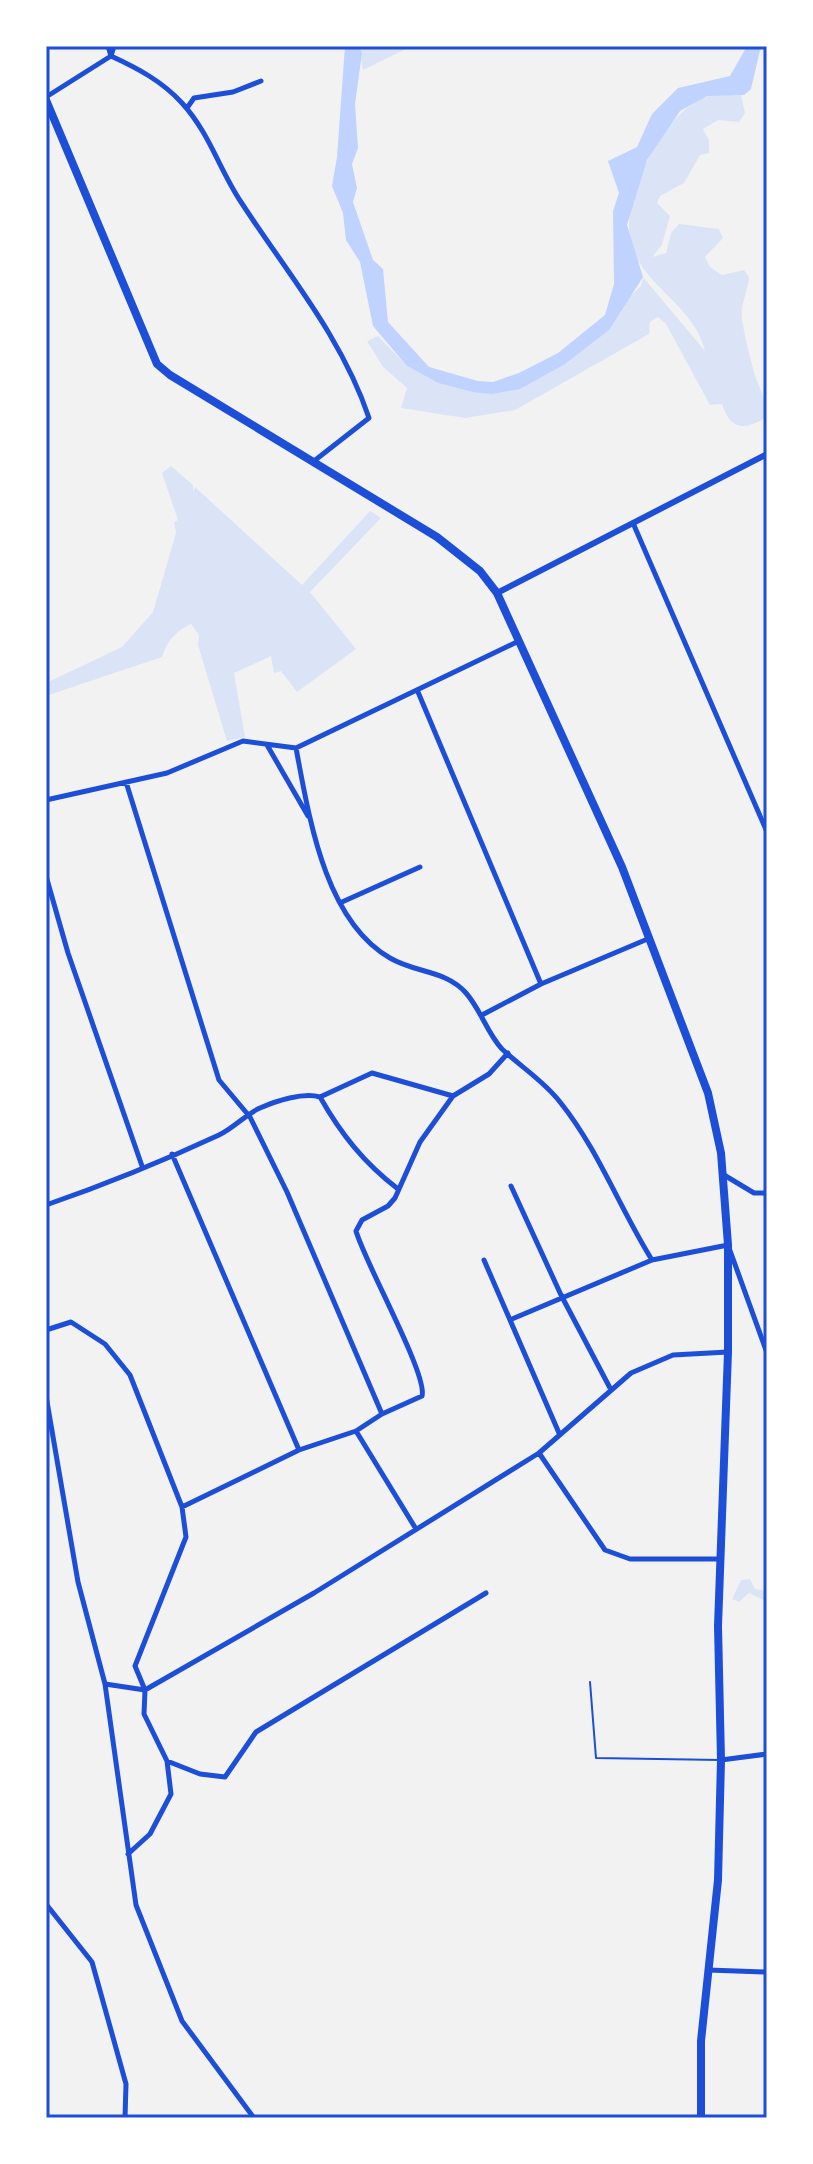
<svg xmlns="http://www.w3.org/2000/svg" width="813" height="2164" font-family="'Alegreya Sans',sans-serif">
<rect width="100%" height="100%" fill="#f2f2f2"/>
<path fill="#dbe4f7" d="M359,46H412L363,70Z
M741,95L745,113L739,122L718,120L703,129L709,140V153L700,155L684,183L660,196L657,203L670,216L662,245L652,257L666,253L671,233L679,224L719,229L723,238L705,257L710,267L722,275L744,270L749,277C748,292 740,305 742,320C745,337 750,358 755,375C760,391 767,400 767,417C745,431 730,430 722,404L710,405L666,324L658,317L650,322L649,334L515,410L465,418L401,408L407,388L383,367L367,341L378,336L407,366L438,383L472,392L565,364L607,331L625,301L641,286L643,277L705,351C695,307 646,288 632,247C617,203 662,114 705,97C715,93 730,96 741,95Z
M171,466L193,485V492L195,487L302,585L370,511L381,518L310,592L356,649L297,692L281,671L274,673L271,656L234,673L245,737L227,741L198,645L199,635L191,624C175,632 167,641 162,657L46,696V683L122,647L153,612L176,533L174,522L178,520L162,473Z
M750,1579L755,1589L767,1591V1602L749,1593L739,1602L732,1599L741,1580Z"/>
<path fill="#bfd3fe" d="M345,46H359L362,53L355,104L358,148L352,164L357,188L353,202L373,260L383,269L388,322L429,367L478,381L493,382L519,373L558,353L605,315L614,284L613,211L619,193L608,161L637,147L652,114L678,88L730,76L747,46H761L751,89L744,95L707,96L680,111L647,160L627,225L643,277L609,330L565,364L520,389L492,394L472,392L438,383L407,366L373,326L360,262L346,240L343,213L332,186L337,157Z"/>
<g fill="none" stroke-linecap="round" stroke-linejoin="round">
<path stroke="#1d4ed8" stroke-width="2" d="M590,1682L596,1758L720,1760"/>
<path stroke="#1d4ed8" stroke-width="5" d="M114,46L111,56C137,68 162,81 182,103C210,134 219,169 241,202C287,273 342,337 369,418L314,461
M46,97L111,56L108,46
M187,108L194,98L233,92L261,81
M633,523L767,832
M418,692L541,984
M267,745L308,816
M296,748C309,816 324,920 390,958C415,973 446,970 466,993C481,1010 487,1033 502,1049C521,1067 544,1081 560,1102C598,1149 620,1209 652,1260
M296,748L519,641
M126,782L219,1080L250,1117L287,1192L382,1414
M46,800L167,773L243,741L296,748
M46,876L68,953L142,1166
M342,902L420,867
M482,1015L541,984L650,938
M320,1097C341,1134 364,1163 398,1189
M172,1154L299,1450
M724,1175L754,1193H767
M511,1186L561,1295L610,1388
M46,1205C104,1185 163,1161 219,1135C234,1128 246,1114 260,1108C276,1101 303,1092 320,1097L372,1073L453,1096L489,1074L508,1053
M484,1260L559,1433
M512,1319L652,1260L728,1245L767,1353
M46,1330L71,1322L105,1344L130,1375L182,1507L186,1537L135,1666L145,1690L144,1714L167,1761L171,1794L150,1834L128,1854
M46,1396L78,1582L105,1684L136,1905L182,2021L254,2118
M356,1431L416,1529
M539,1453L605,1550L630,1559H720
M182,1507L299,1450L356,1431L382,1414L422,1396C428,1375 365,1263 356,1231L362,1220L388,1206L395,1198L420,1142L453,1096
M105,1684L145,1690L314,1593L539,1453L631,1373L673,1355L728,1352
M721,1760L767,1754
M167,1761L200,1774L225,1777L256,1732L486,1593
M46,1904L92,1962L126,2084L125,2118
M708,1970L767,1972"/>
<path stroke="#1d4ed8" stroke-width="6" d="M497,593L767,454"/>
<path stroke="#1d4ed8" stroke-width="8" d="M46,100L157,364L170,375L437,537L480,571L497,593L622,867L708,1093L721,1153L728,1245V1352L718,1626L721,1760L718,1880L701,2041V2118"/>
</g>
<rect width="813" height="2164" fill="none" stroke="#ffffff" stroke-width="96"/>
<rect x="48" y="48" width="717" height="2068" fill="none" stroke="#1d4ed8" stroke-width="3"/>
</svg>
